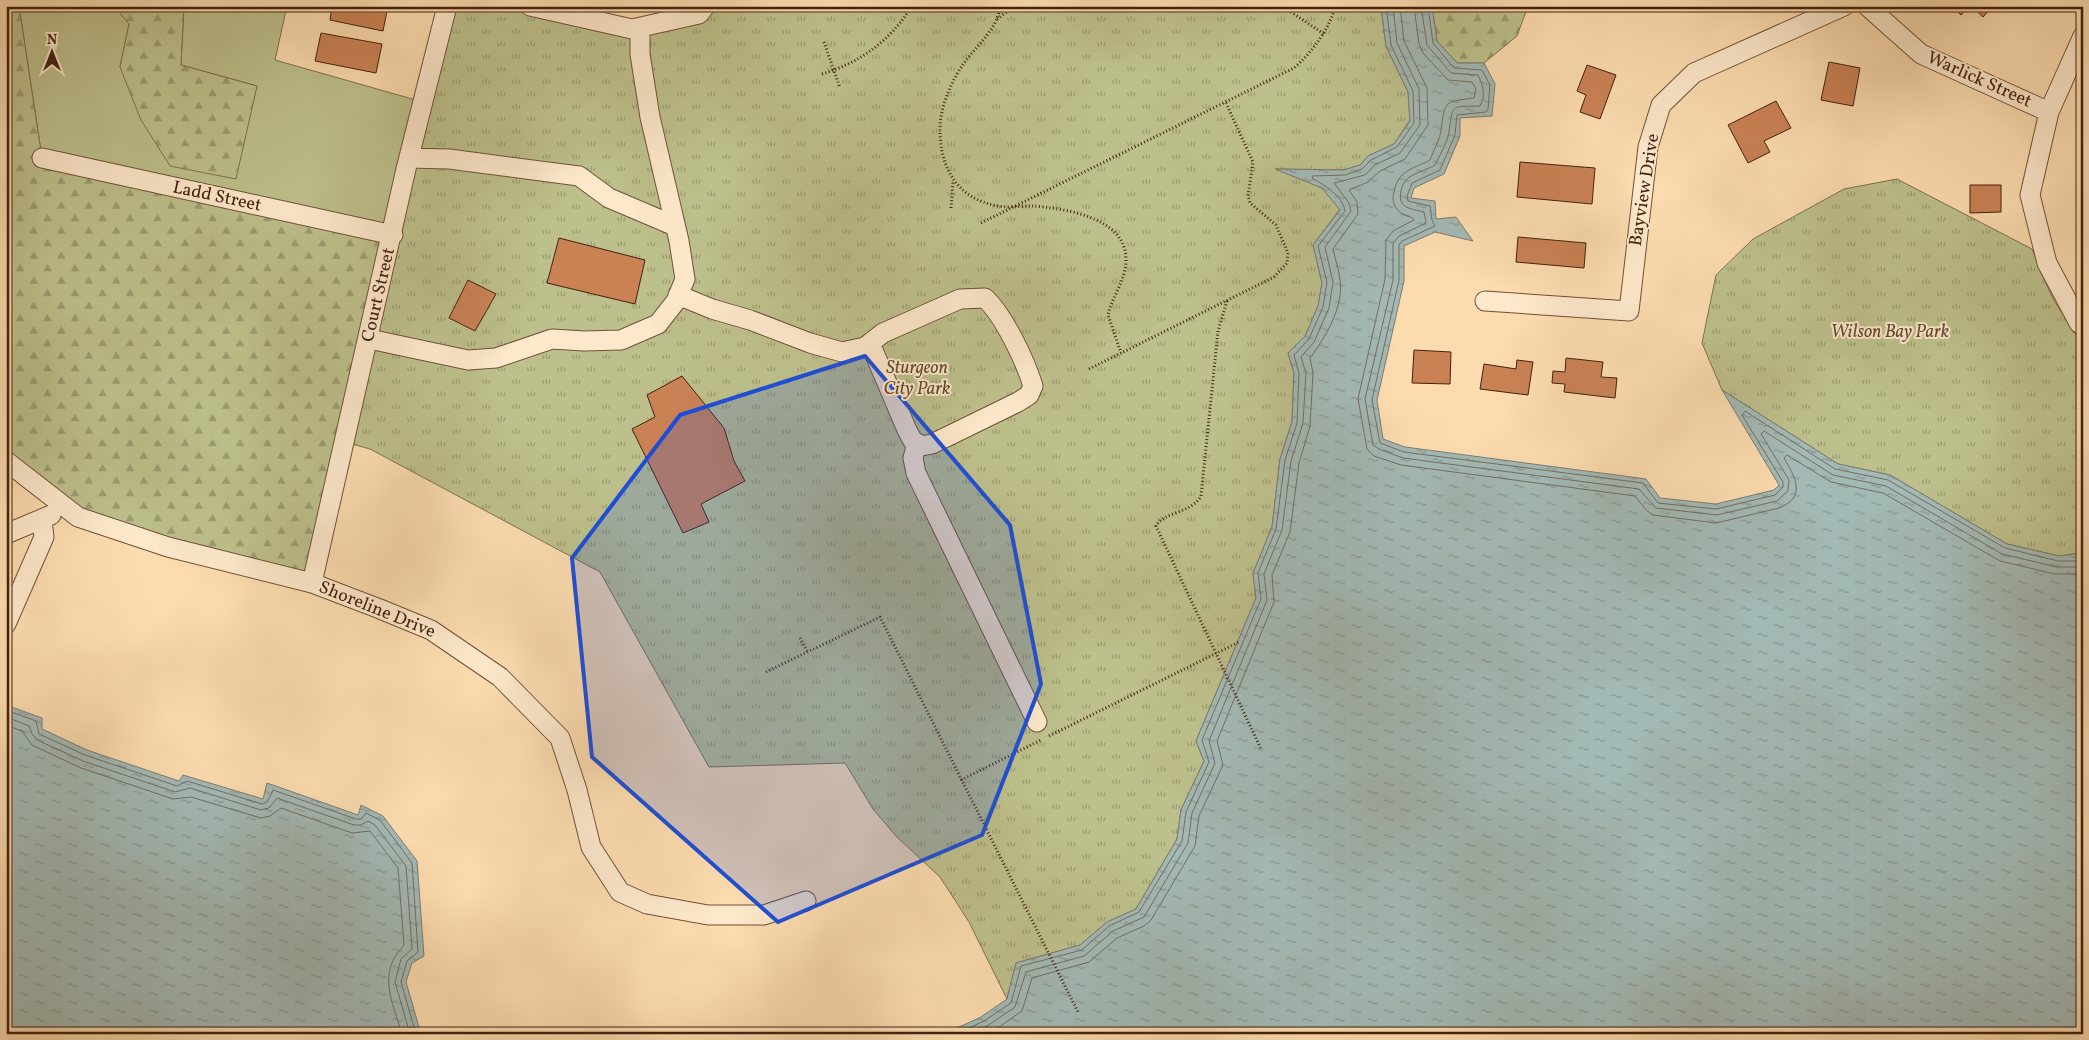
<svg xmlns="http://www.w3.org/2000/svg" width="2089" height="1040" font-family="Vollkorn,serif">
<defs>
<pattern id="forest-firs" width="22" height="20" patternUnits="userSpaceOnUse" patternTransform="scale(1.25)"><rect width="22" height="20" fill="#bdc08c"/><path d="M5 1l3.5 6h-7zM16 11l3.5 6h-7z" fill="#9b9c71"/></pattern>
<pattern id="park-tufts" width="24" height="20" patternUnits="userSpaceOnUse" patternTransform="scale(1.25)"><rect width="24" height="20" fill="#bdc08c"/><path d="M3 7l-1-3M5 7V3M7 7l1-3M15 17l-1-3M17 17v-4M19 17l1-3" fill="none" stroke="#9b9c71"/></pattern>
<pattern id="water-ripples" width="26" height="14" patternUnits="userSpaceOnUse" patternTransform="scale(1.25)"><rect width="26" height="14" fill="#a3b9b5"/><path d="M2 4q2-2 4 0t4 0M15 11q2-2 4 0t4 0" fill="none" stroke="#869692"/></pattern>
</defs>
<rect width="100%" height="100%" fill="#fcdcaf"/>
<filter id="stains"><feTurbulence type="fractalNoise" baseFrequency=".004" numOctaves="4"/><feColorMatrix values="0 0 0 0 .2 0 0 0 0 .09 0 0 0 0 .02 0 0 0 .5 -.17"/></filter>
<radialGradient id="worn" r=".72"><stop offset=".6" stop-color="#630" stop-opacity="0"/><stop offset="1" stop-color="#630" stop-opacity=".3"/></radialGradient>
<path fill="#bdc08c" stroke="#80704e" d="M19,6H114L129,24L120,67L235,179L257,86L181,65L184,6H287L275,60L423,102L393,235L42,158Z"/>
<path fill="url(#forest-firs)" stroke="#80704e" d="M6,6H19L42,158L393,235L312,583L78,517L6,461Z
M114,6H184L181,65L257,86L236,179L170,166L141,120L120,67L129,24Z
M1432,6H1528L1517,36L1484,63H1457L1437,41Z"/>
<path fill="url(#park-tufts)" stroke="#80704e" d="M447,6H530L632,29L705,6H1381L1386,46L1408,92L1410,120L1394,144L1368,156L1360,165L1344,170L1276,169L1322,188L1340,209L1313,245L1322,283L1318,306L1305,336L1288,353L1294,373L1292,422L1280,459L1272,527L1253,573L1256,598L1196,741L1204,761L1181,810L1177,839L1136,909L1107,922L1080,945L1016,963L1007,999L969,922L940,877L896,836L873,809L845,763L709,767L600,572L370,449L345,442Z
M1897,179L2032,249C2046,283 2054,312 2083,335V556L2073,554L2059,556L2007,544L1890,475L1838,464L1722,390L1702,343L1716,275L1753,239L1844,189Z"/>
<path fill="url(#water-ripples)" stroke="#7d7c73" d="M1381,6H1432L1437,41L1457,63H1484L1495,84L1492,116L1460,118V136L1444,174L1414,188L1411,198L1435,201L1436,219L1456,217L1473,241L1435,232L1404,246V281L1377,400L1383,439L1405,447L1646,479L1660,498L1716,504L1774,490L1779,485L1722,390L1838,464L1890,475L2007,544L2059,556L2073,554L2083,556V1034H944L981,1017L1007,999L1016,963L1080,945L1107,922L1136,909L1177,839L1181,810L1204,761L1196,741L1256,598L1253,573L1272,527L1280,459L1292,422L1294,373L1288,353L1305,336L1318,306L1322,283L1313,245L1340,210L1322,188L1275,169L1344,170L1360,165L1368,156L1394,144L1410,121L1408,92L1386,46Z
M6,705L42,718V729L87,750L179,781L183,775L263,799L267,783L358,815L361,805L383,816L417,861L424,956L412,963L406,982L421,1034H6Z"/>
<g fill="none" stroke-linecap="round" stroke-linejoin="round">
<path stroke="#736d62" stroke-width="1" d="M1414,6L1419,44L1423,53L1448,80L1472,82L1476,89L1474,98C1444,102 1445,100 1441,130C1440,140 1433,151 1430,160C1413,169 1398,170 1394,192C1392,198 1393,205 1398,210C1402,216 1410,215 1414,220L1393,231L1386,240L1385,279L1358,399L1367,449L1374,456L1401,465L1635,496L1646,510L1653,515L1716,523L1779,508C1807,497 1795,477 1784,458L1787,455L1831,482L1883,493L2000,561L2055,574H2083
M1421,6L1427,45L1451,73L1478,75C1483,85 1486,96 1480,106C1450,107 1453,103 1449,132C1447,143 1440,155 1435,165C1427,170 1413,173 1406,180C1403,183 1402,187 1401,191C1397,208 1411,209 1424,212L1426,223L1399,236L1393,243V280L1365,399L1373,445L1379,449L1403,458L1639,489L1656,508L1717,515L1777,501L1788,491L1789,480L1761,434L1764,431L1833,475L1886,486L2002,554L2057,567H2083
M1428,6L1433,43L1454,68L1482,70L1490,85L1488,109L1486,112L1457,115L1455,135L1440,170L1412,183L1407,196L1408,201L1430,206L1432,220L1435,226L1402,241L1399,245V280L1372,400L1380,443L1404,452L1643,483L1658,503L1716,509L1775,495L1783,487V482L1742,415L1745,411L1835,469L1888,480L2005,548L2058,561H2083
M6,710L36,721L39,734L85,755L177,786L187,781L262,804L267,802L273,790L356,819H361L366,813L380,820L412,863L418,952L407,961L401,982L416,1034
M6,717L29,726L32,734L37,740L83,761L175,792L190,788L261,810L269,808L277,798L354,825H361L368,821L375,825L406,866L412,949L401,959L395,982L410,1034
M6,725L22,731L32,745L81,768L173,799L191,797L261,818L270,816L281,808L352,833L370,831L398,868L404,945C377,973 392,1001 402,1034
M956,1034L984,1021L1011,1003L1021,966L1082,950L1109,926L1139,912L1182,841L1186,812L1209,762L1202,740L1261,599L1258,573L1276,529L1285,460L1297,423L1299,373L1294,355L1309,339L1323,307L1327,282L1318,246L1345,211C1343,197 1324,184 1313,179L1312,176L1345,175L1362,169L1371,160L1397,147L1414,123L1413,91L1391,45L1386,6
M971,1034L987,1026L1015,1007L1026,972L1084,956L1113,931L1144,917L1188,843L1192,813L1215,763L1209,741L1267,600L1264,574L1282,530L1291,461L1303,423L1306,373L1301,357L1314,342L1329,308L1333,282L1325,247L1351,211L1349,203L1334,183L1365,175L1375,165L1400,153L1420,125L1419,89L1397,43L1393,6
M989,1034L1022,1011L1032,978L1089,962L1117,938L1144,926L1151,920L1195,846L1199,816L1223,765L1217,741L1274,602L1272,575L1290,532L1299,463L1310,426L1313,373L1310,358C1325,338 1344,307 1340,280C1339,269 1335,259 1333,249L1358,214L1357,202L1349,190L1368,182L1380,171L1405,159L1428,125L1427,88L1404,41L1400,6"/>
</g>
<path fill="#ca8255" stroke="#43210f" d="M332,6H388L383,31L330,20Z
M1671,6H1707L1671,10Z
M1952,6H1969L1961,15Z
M1971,6H1993L1983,17Z
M321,33L382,44L376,73L315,61Z
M1829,62L1860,68L1853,106L1821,100Z
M1587,65L1616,75L1600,119L1580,112L1586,95L1577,91Z
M1776,101L1791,128L1764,141L1770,152L1748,163L1728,125Z
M2081,152H2083V191H2077Z
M1520,162L1595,168L1592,204L1517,197Z
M1970,185H2001V212L1970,213Z
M1518,237L1586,243L1584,268L1516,262Z
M559,238L645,260L635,304L547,283Z
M468,280L496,294L475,331L449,318Z
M1414,350L1451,352L1450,384L1412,383Z
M1566,358L1603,362L1601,377L1617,378L1615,398L1564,392L1565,384L1552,383L1553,371L1565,372Z
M1517,360L1533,362L1528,395L1480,389L1484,364L1516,369Z
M682,376L724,428L734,461L745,481L701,504L709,522L683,533L632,429L655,417L647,395Z"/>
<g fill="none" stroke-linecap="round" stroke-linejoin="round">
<defs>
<path id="minor" d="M530,6L632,29L699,14L705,6
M1867,6L1921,54L2049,112
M2083,36L2049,112L2030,195L2047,263L2079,323L2083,326
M42,158L393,235
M409,158L449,159L579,176L609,198L675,226
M678,295L712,309L750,320L810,343L842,352L865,347L883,333L960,299L985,298C1004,316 1025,360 1033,386L1029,395L1018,402L932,444L921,446L913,441L907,430L870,343
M1485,301L1629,311L1648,147L1661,105L1694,73L1844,6
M369,339L468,360L496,358L552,339L584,341L621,340L658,324L676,301L685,279L679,241L650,117L640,54V28
M917,443L913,458L916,473L1037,722
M6,461L78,517L168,547L312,583L380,609L431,630L500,677L560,738L577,790L591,847L620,892L647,904L708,915H764L806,901
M6,534L51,515
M312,583L406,169L447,6
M6,624L44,537L42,521"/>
</defs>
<use href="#minor" stroke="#715037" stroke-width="21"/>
<path stroke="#43210f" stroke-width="3" stroke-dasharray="1 2.5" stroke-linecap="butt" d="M1000,6C998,29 977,45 964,63C952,80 941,105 940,126C939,166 956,199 998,206C1009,208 1021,206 1032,206C1063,208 1125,217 1126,258C1127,279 1112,296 1108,315L1121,353
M1282,6L1324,34
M997,19L1015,6
M824,42L840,88
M822,74C861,62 890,41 912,6
M951,208L953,181
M981,223L1294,68C1314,50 1327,32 1336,6
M1227,301L1218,331L1201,496C1192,513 1163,512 1156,526L1261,749
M1089,369L1274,277L1287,263L1288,253L1276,225L1250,203L1248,196L1253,162L1226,103
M800,638L807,651
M766,672L880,617L1078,1012
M1049,736L1239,642
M961,780L1041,740"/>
<use href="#minor" stroke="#fde8cb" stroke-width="19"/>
</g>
<path fill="#1d4ed8" fill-opacity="0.2" stroke="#1d4ed8" stroke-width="4" stroke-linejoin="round" d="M865,356L1010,525L1041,684L982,835L778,922L592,757L572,558L680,415Z"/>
<g text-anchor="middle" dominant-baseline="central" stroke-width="4" stroke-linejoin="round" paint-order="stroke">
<g font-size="18" fill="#43210f" stroke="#fde8cb">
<text transform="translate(1979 80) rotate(24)">Warlick Street</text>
<text transform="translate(1645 190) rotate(-81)">Bayview Drive</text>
<text transform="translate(217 197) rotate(12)">Ladd Street</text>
<text transform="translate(379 295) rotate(-77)">Court Street</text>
<text transform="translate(377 610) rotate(22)">Shoreline Drive</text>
</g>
<g font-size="18" font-style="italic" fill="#62492e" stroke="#fde8cb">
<text x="1890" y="332">Wilson Bay Park</text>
<text x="917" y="368">Sturgeon<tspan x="917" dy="21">City Park</tspan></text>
</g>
</g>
<rect width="2089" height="1040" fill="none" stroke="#fcdcaf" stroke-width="25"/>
<rect x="8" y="8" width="2074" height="1025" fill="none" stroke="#43210f" stroke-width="2.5"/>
<rect x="12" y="12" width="2064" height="1015" fill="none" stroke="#43210f"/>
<g transform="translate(52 52)" stroke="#fde8cb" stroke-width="4" paint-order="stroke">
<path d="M0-4L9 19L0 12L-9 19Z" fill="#43210f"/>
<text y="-8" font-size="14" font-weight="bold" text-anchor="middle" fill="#43210f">N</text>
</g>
<rect width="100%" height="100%" filter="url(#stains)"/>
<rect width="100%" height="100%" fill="url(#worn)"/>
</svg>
